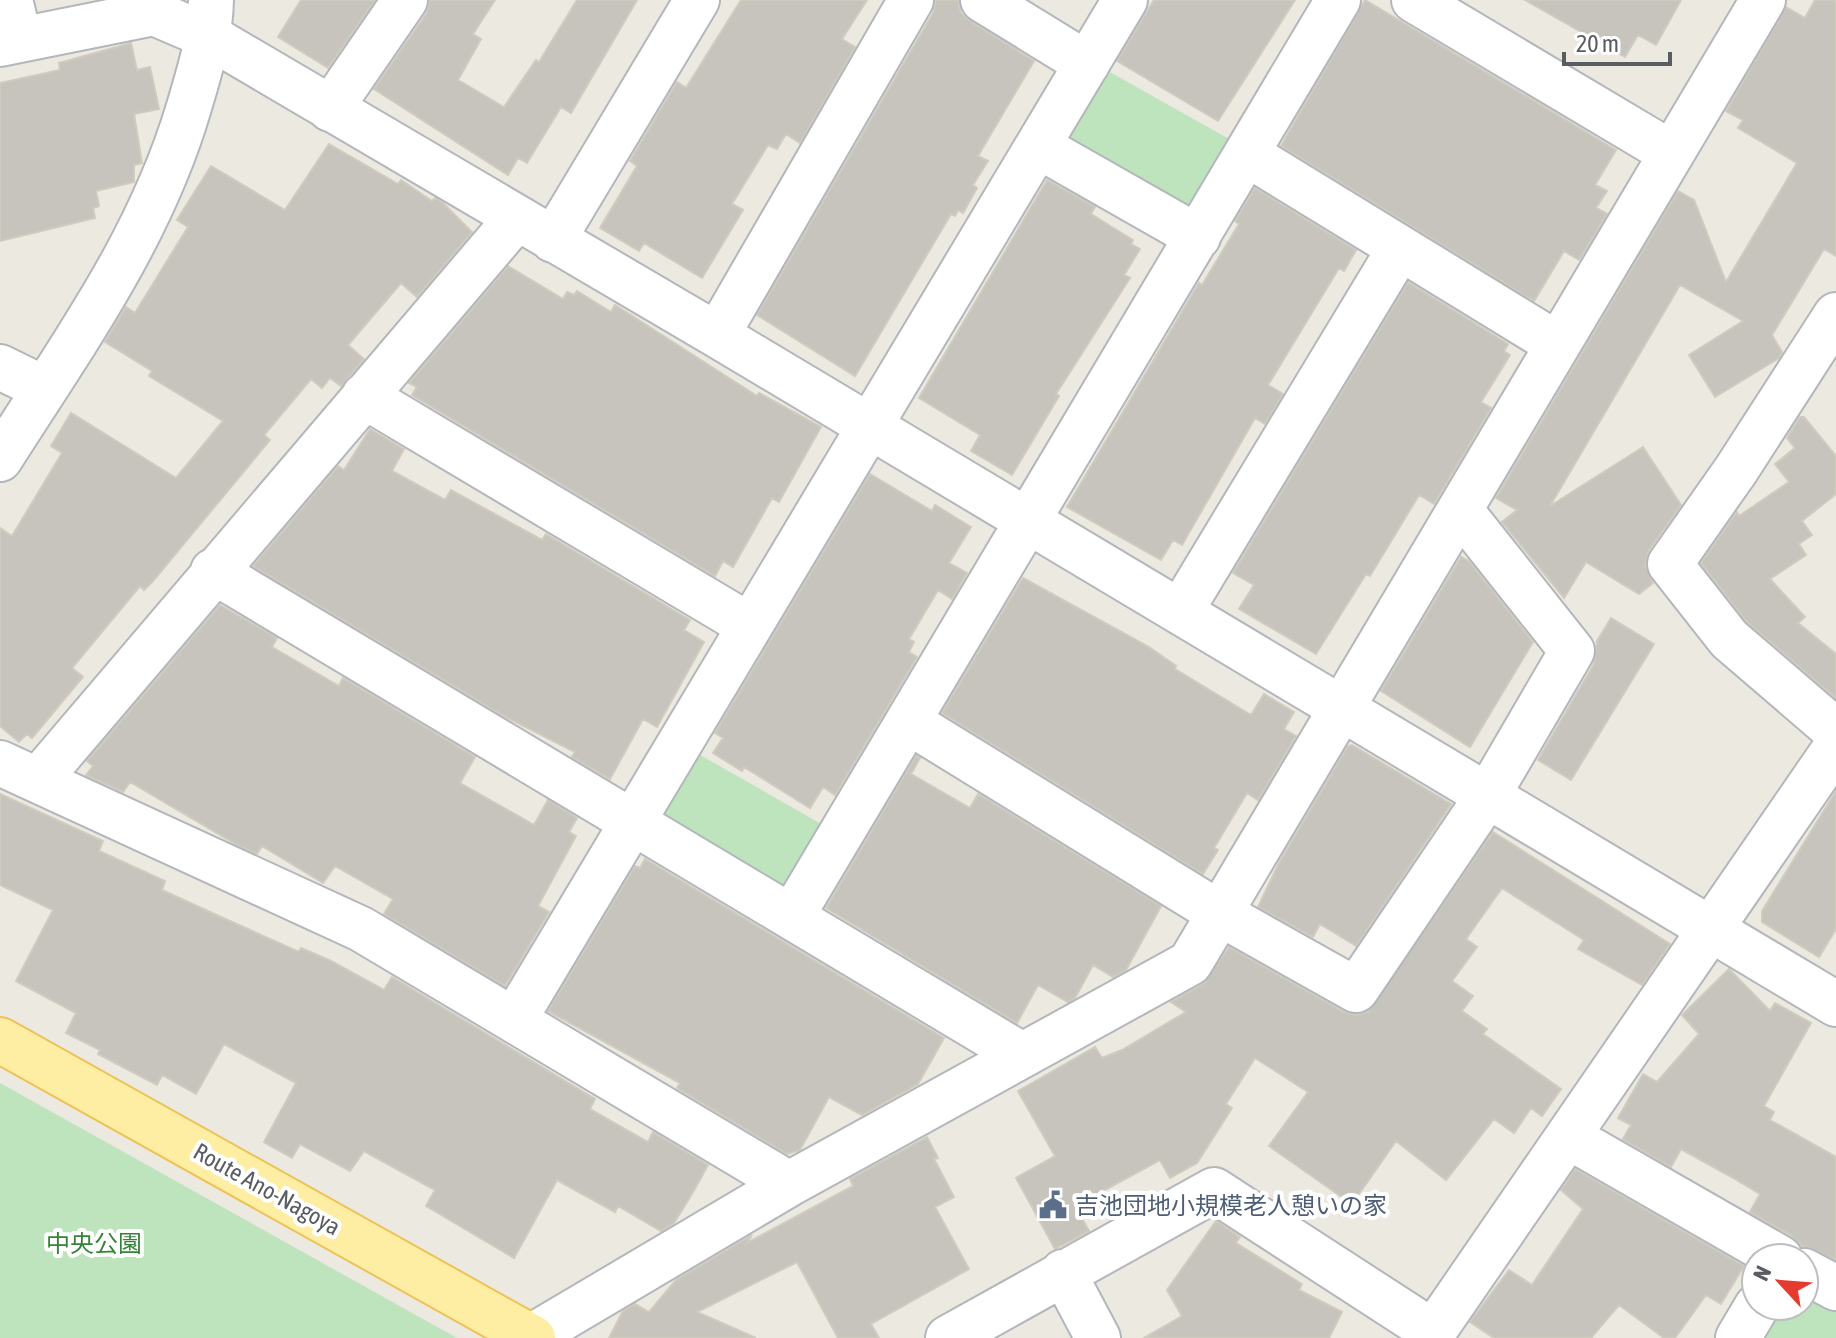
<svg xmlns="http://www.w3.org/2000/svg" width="1836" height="1338" font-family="'Asap Condensed','Noto Sans JP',sans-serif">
<rect width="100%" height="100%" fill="#ece9e0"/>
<path fill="#bde4bd" d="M1101,67L1238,144L1196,213L1068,151L1064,134Z
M695,752L830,829L779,897L659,812Z
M0,1083L457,1338H0Z
M1804,1292L1836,1309V1338H1755L1775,1306H1804Z"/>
<path fill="#c7c4be" stroke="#d0cbbf" stroke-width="2" d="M301,0H375L328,68L278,37Z
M430,0H495L473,34L481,39L458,80L504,107L536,60L539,62L577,0H637L571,113L561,107L527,163L518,158L508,175L374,89L426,14Z
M741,0H867L842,39L855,47L800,143L786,134L777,149L768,145L732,204L743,210L702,278L644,243L639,251L600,228L637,166L630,161L677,82L686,88Z
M936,0H958L961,13L970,21L1034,61L978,156L988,161L973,185L977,188L963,213L958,210L955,216L951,214L855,376L757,315L933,13Z
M1154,0H1295L1218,121L1117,61Z
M1365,0L1616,150L1595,185L1607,191L1596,208L1607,214L1579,260L1564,251L1534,301L1281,146Z
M1525,0H1681L1656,45L1638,35L1625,57Z
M1815,0H1836V256L1824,249L1772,335L1782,352L1779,358L1715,397L1689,355L1743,321L1680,285L1550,506L1643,447L1681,505L1649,550L1645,566L1653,583L1639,594L1586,562L1564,598L1502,522L1517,510L1496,498L1678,191L1694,200L1726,282L1797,163L1738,128L1743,120L1726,111L1786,7L1805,18Z
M131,43L137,70L150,67L159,109L134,114L142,163L134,165V182L96,191L99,206L93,208L95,218L0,241V83L60,70L59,63Z
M329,144L398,184L401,180L432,201L435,198L443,203L472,232L417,297L401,283L348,345L364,359L341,386L330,378L322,388L311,379L264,435L270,440L153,581L144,590L140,586L72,668L83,677L32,738L27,734L19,742L0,726V528L12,536L62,453L51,446L71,413L176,478L223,421L149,376L152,371L105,342L126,307L135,313L188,227L177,220L211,166L285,210Z
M1047,180L1095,207L1091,214L1133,240L1131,244L1140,249L1124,275L1130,278L1056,394L1059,396L1012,475L971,451L980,435L919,398Z
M1255,188L1356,250L1344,271L1339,268L1268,385L1283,394L1265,424L1255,418L1182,545L1173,540L1161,560L1067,507L1199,283L1202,285L1239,224L1235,221Z
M508,266L563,299L567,292L574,295L577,291L611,312L615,305L757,396L759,393L821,427L779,502L772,498L733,567L723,561L715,576L412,395L417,387L409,383Z
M1408,282L1508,344L1504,351L1510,355L1481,402L1491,408L1434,504L1419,495L1370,576L1366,574L1316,654L1239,609L1254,585L1233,573Z
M1800,417H1804L1836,456V494L1802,521L1812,535L1799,544L1806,555L1770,579L1805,617L1798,623L1836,654V698L1747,622L1701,563L1737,512L1739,516L1789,482L1775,464L1795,448L1787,438Z
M370,429L404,449L392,471L445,500L451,490L542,540L546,534L690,620L684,630L704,642L657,727L643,719L610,779L572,757L575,752L504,716L253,566L338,466L344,470Z
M870,474L932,511L935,505L971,527L949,563L967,573L952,599L938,590L909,639L914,642L909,652L917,657L835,795L823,787L810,808L744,767L742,771L713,753L723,738L715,733Z
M1461,557L1469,561L1533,642L1470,747L1381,691Z
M1023,578L1149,647L1176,666L1175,669L1251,715L1264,694L1294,712L1284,729L1296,736L1258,800L1247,793L1214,848L1218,850L1203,874L942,713Z
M220,605L277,638L272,647L339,686L343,678L475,757L460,783L534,825L548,800L577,818L569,832L576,836L538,906L549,912L505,986L384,914L393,899L335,866L323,883L262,846L257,854L239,846L130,782L123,792L86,775L93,766L87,761Z
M1611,618L1654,644L1571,780L1538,760L1594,664L1597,641Z
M1352,745L1451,804L1356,946L1320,924L1313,937L1258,907L1279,863L1348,746Z
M916,756L920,758L911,774L970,808L978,794L1161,906L1126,970L1113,977L1093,965L1075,998L1068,1002L1038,985L1017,1023L826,908Z
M1836,791V929L1819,957L1762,922V911Z
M0,794L103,841L99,851L165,881L162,890L221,917L299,952L301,948L329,960L384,990L392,977L595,1099L590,1109L648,1142L653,1132L708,1165L692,1194L674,1223L661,1231L618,1206L615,1212L557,1180L514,1258L426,1206L435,1190L364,1151L350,1171L300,1144L292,1158L264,1142L296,1083L224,1044L196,1094L162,1075L157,1085L98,1054L100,1050L66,1033L76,1013L16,981L53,910L0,885Z
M1493,832L1670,944L1642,985L1578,949L1584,940L1502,888L1466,939L1477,947L1452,981L1473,996L1462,1011L1487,1029L1483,1034L1561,1089L1542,1116L1531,1108L1514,1133L1494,1119L1446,1180L1396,1141L1352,1204L1269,1146L1308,1092L1255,1058L1226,1104L1232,1108L1197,1163L1170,1178L1160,1160L1075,1206L1089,1231L1055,1249L1016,1178L1055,1156L1018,1091L1095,1047L1102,1058L1122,1050L1186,1012L1171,1002L1203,984L1229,947L1344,1012L1356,1015L1368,1012Z
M645,859L944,1038L918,1084L862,1115L829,1097L800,1150L787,1154L677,1088L680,1083L548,1011L635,866L640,868Z
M1729,969L1770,1011L1775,1003L1811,1023L1764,1106L1774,1112L1770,1120L1836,1157V1260L1802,1246L1792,1236L1750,1212L1760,1194L1728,1175L1681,1149L1671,1167L1623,1139L1631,1125L1618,1118L1643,1074L1657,1082L1699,1034L1682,1015Z
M927,1137L938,1158L934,1159L954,1197L935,1207L969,1269L871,1324L879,1338H838L797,1262L697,1312L756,1338H609L623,1311L635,1304L649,1312L676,1280L752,1235L747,1243L853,1186L850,1179Z
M1575,1169L1744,1266L1721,1304L1706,1295L1675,1338H1664L1619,1305L1591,1338H1494L1470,1322L1509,1270L1532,1285L1583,1209L1561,1190Z
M1216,1221L1240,1237L1236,1243L1302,1284L1299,1290L1342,1312L1329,1338H1144L1182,1316L1167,1290Z"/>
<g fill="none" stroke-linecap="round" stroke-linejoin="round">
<defs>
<path id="minor" d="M10,0L20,40
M983,0L1087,64
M1414,0L1671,153
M0,44L154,13L210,37L717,335L1836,1004
M330,109L405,0
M1038,146L1198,237
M1247,154L1557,344
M553,240L697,0
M1836,315L1736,470L1670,564L1729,639L1836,731
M717,335L911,0
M0,367L45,389
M364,396L750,626
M0,459C73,344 150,239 189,107C200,70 210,38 211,0
M213,571L1022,1055
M1180,612L1400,248
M909,722L1219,913L1356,990L1488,795L1572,651L1461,511
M0,763L361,929L789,1184
M39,779L516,219
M792,916L1338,0
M514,1020L1125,0
M1569,1137L1780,1258
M1804,1271L1836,1288
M1063,1272L1098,1338
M529,1338L789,1184L1190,963L1763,0
M948,1338L1214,1190L1433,1332
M1429,1338L1836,747
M1738,1338L1757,1306"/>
<path id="major" d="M0,1040L533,1338"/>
</defs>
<use href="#minor" stroke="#b3b7bb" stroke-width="48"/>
<use href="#major" stroke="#eec257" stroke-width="48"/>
<use href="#minor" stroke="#fff" stroke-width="44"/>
<use href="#major" stroke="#fdeea4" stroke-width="44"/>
</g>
<defs>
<symbol id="civic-bare" viewBox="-9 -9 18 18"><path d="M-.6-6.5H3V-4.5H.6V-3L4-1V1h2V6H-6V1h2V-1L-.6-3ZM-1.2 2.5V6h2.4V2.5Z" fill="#5c6f8a" stroke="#fff" stroke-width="2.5" paint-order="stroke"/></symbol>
</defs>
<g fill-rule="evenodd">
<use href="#civic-bare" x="1033" y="1185" width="40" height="40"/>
</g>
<g text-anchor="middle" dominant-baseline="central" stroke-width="8" stroke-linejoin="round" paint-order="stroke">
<g font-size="24" fill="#595d61" stroke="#fff">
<text transform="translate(267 1189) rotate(29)">Route Ano-Nagoya</text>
</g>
<g font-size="24" fill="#4e5e75" stroke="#fff" text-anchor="start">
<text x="1075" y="1205">吉池団地小規模老人憩いの家</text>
</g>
<g font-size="24" fill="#368339" stroke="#fff">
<text x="94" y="1243">中央公園</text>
</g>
</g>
<g transform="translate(1780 1282) rotate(296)"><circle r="38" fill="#ffffff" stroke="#bdbec0" stroke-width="2"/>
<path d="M0-6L14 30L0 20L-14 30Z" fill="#e53a2d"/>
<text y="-12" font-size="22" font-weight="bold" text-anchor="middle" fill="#595d61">N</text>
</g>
<path d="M1564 52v12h106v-12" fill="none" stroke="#595d61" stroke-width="4"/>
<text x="1576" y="52" font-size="24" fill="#595d61" stroke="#ffffff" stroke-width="6" paint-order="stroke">20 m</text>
</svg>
